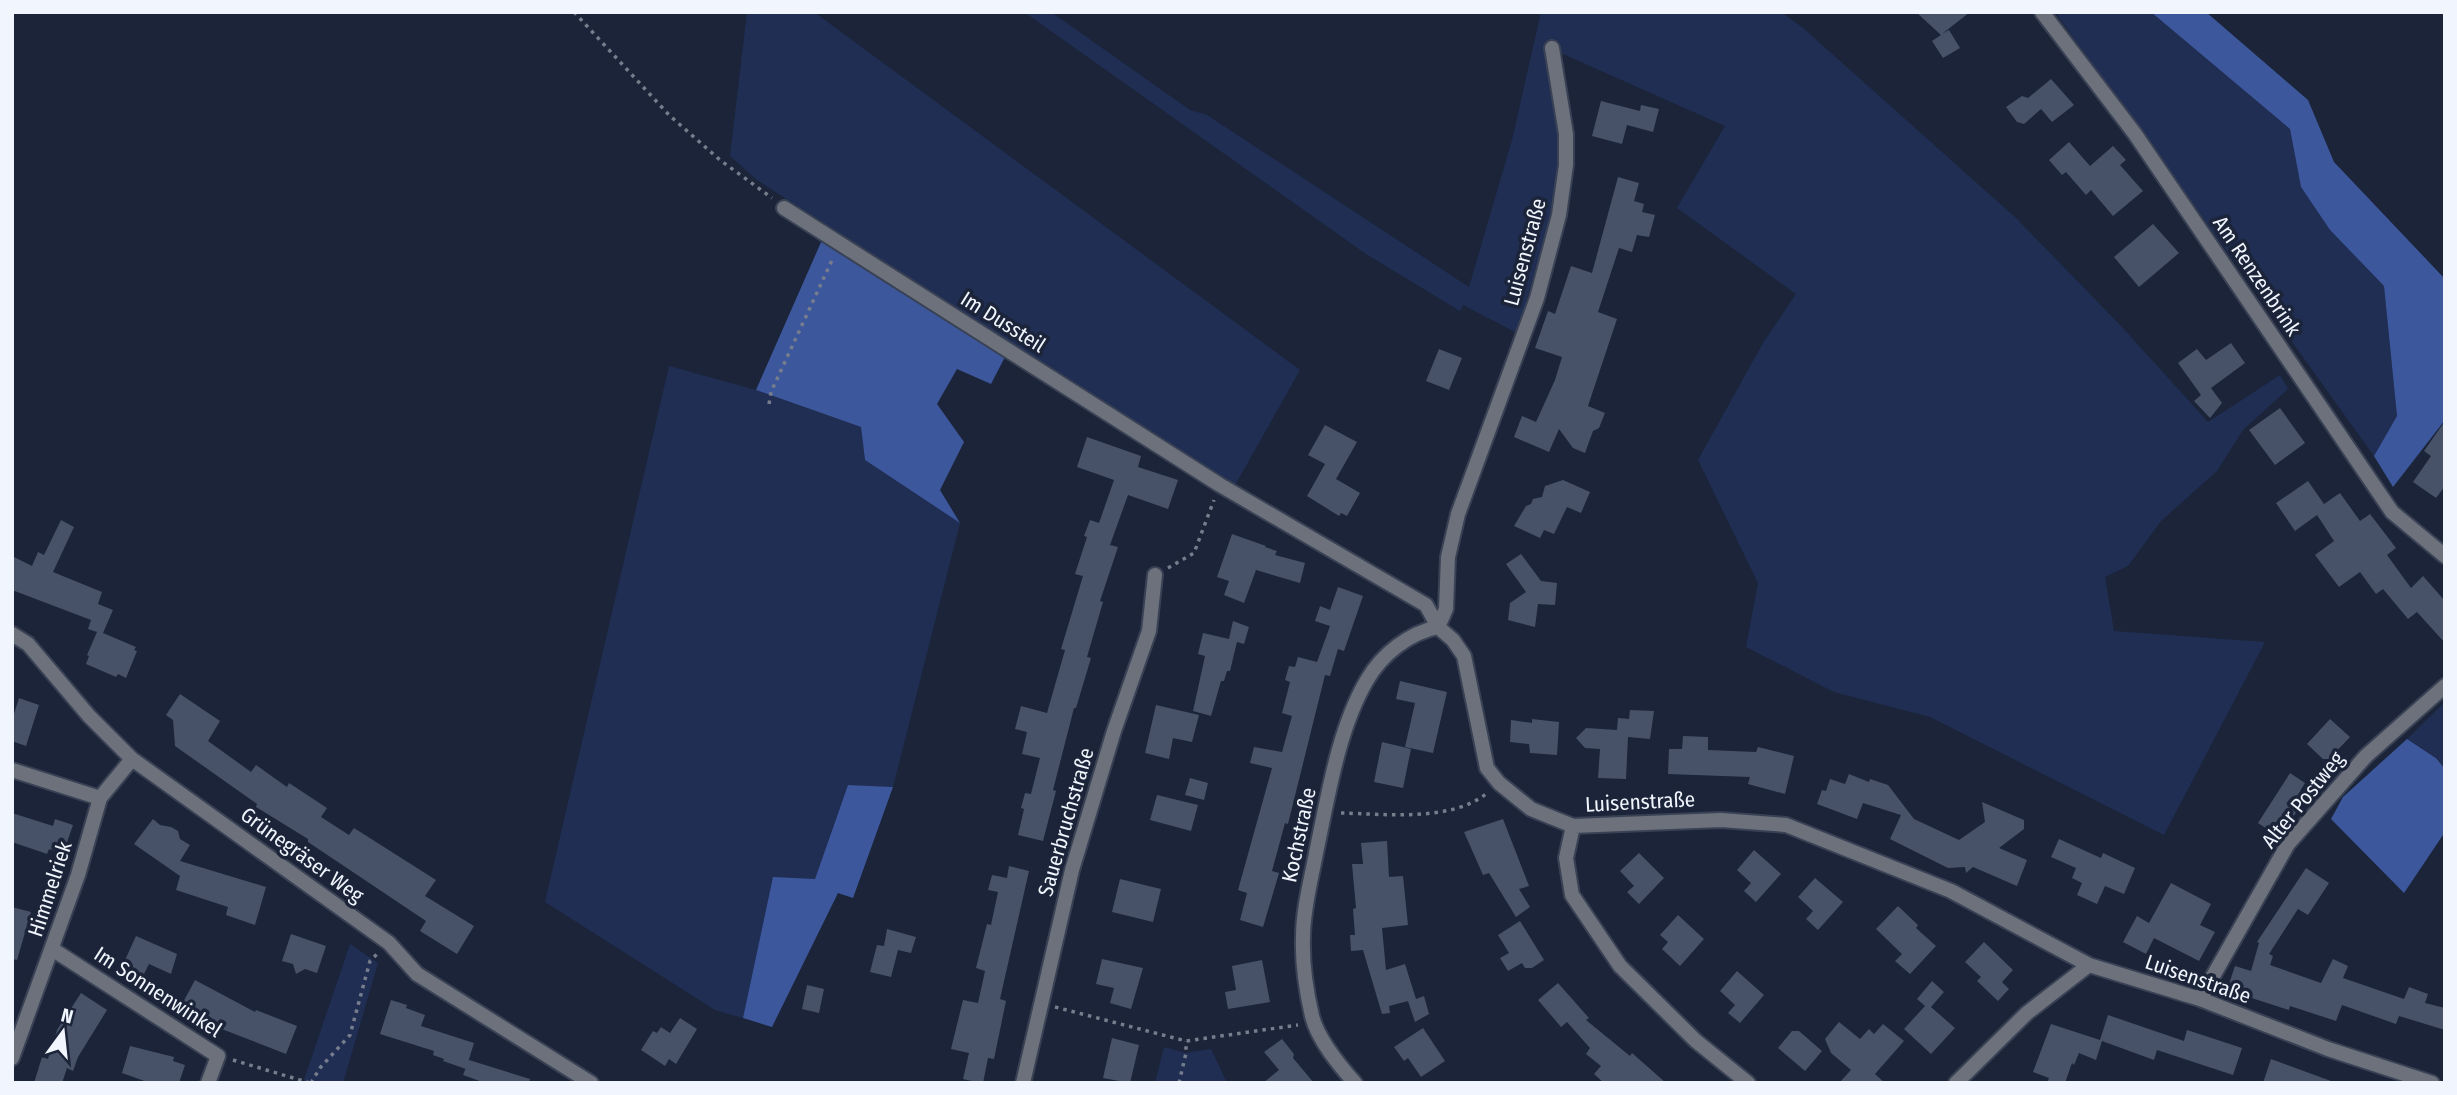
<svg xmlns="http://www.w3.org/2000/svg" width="2457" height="1095" font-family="'Fira Sans Condensed',sans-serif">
<rect width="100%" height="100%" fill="#1b2438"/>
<path fill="#202e54" d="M747,12H814L1300,370L1234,487L757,180L730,156Z
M1024,12H1051L1190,110L1207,115L1469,287L1512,140L1541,12H1781L1803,28L2016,218L2121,326L2208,422L2280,375L2288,389L2243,430L2217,471L2161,521L2128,566L2105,577L2114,631L2265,642L2164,835L1930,717L1834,692L1746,647L1758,583L1698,460L1763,343L1796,294L1677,208L1725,126L1563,54L1548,55L1560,136L1552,212L1517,333L1463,305L1460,311L1366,254Z
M2055,12H2102L2101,14L2151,12L2290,129L2301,187L2330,230L2384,286L2397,416L2374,456Z
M669,366L756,390L861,427L865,460L960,523L893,787L848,785L815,879L773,878L743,1018L715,1010L545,902Z
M2445,702V769L2436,757L2407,739Z
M350,944L378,963L343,1083H303Z
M1164,1047L1186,1053L1211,1049L1227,1083H1155Z"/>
<path fill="#3d579d" d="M2151,12H2206L2308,100L2334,162L2445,279V420L2393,487L2374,456L2397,416L2384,286L2330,230L2301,187L2290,129Z
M822,240L1006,355L991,384L957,369L937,404L964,442L940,490L960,523L865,460L861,427L756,390Z
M2407,739L2436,758L2445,769V832L2404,893L2331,819L2343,797Z
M848,785L893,787L853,898L838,893L772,1027L743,1018L773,877L815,879Z"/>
<path fill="#475269" d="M1916,12H1970L1942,34L1949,30L1960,48L1943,58L1932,41L1941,35Z
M2051,79L2074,105L2052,122L2041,109L2024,124L2017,122L2006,107L2022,96L2028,98Z
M1601,101L1640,111L1641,105L1659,109L1653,132L1627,125L1622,144L1592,136Z
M2069,142L2090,166L2113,146L2126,160L2120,165L2143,191L2113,216L2091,190L2086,195L2066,172L2062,175L2049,160Z
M1618,177L1639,183L1634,201L1644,204L1642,212L1655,215L1649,237L1637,235L1632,252L1619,248L1598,312L1617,319L1588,406L1605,413L1599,428L1593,431L1585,453L1573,448L1559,429L1549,452L1514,437L1522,416L1536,422L1555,380L1562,357L1535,348L1548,311L1555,314L1571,266L1592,273Z
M2153,224L2179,253L2139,287L2114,257Z
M2231,343L2245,363L2211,388L2222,403L2210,418L2194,401L2201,395L2178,363L2197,349L2206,360Z
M1439,349L1462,358L1449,390L1426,381Z
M2280,408L2305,443L2275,465L2249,430Z
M2445,421V486L2436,498L2413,482L2431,456L2424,451Z
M1325,425L1357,442L1336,479L1360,493L1347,516L1341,513L1339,516L1307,496L1325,464L1308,455Z
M1087,437L1141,456L1138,467L1178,480L1168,509L1128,495L1110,545L1118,547L1100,601L1103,602L1087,657L1091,658L1076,708H1074L1053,790L1056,791L1043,841L1018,835L1024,809L1021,808L1025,793L1031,794L1040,758L1022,754L1027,732L1015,729L1021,706L1047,713L1065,650L1061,649L1083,576L1075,574L1087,537L1084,536L1090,520L1099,523L1114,480L1077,467Z
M1563,480L1590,492L1581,513L1567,507L1554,534L1544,530L1540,538L1514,526L1526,506L1531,504L1533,499L1542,497L1545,486Z
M2308,481L2324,504L2340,493L2360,521L2370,514L2396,548L2387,555L2411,588L2423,576L2445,601V643L2417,612L2408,619L2383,589L2376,594L2360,572L2339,587L2315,555L2334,541L2317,515L2295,531L2276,503Z
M61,520L74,527L53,572L102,592L98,604L113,610L103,633L136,647L134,650L137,651L126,678L118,674L116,677L86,664L89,656L87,655L97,632L88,629L91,620L12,590V556L32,566L38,552L44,555Z
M1232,534L1266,546L1265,547L1277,551L1275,555L1305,563L1300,583L1256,570L1244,603L1224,595L1229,581L1217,577Z
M1521,554L1541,581L1557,583L1555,605L1538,604L1535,627L1508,620L1510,603L1526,592L1506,564Z
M1338,587L1363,596L1344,651L1338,649L1330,676L1325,675L1288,824L1285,823L1272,871L1279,873L1263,927L1240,920L1247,893L1238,890L1272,768L1250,763L1254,747L1282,752L1292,716L1282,713L1290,682L1285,680L1289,666L1295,667L1298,657L1317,662L1330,626L1315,621L1320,606L1330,610Z
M1233,621L1249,627L1244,644L1237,642L1230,671H1227L1224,681H1221L1211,716L1193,711L1205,656L1198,654L1203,633L1229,639Z
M1400,681L1447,692L1433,753L1405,747L1415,703L1396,699Z
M180,694L220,721L208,741L251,772L256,765L287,787L289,783L327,808L321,817L349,835L354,828L436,880L425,896L474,926L457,954L420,931L426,921L308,842V839L256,807L257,804L175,746L173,720L166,715Z
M19,698L39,705L26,746L12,741V720Z
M1156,705L1199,715L1192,742L1173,738L1169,759L1145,753Z
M1630,710L1654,711L1650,739L1628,737L1626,779L1598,778L1600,749L1585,748L1576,738L1586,728L1617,730L1618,718L1629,719Z
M1532,719L1559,722L1557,755L1530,753L1529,744L1510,742L1511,720L1532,723Z
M2330,719L2350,737L2329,759H2323L2307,744Z
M1683,736L1708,737V750L1756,752L1758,747L1794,756L1785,794L1748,784L1750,777L1668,774L1669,749H1682Z
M1382,742L1411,749L1403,788L1374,782Z
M2290,773L2305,783L2300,791L2307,795L2283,833L2276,829L2273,833L2258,823Z
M1849,774L1869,782L1870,779L1888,785L1914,819L1959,840L1985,822L1982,802L2024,820V829L1999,848L2027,860L2017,886L1973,867L1966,873L1965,867L1948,868L1890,839L1901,815L1863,803L1857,819L1817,804L1822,790L1826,791L1830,779L1845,784Z
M1190,778L1208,783L1204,800L1185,795Z
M1157,795L1198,805L1191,831L1150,820Z
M12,813L53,826L55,819L73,825L63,854L49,849L47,854L12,842Z
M153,819L160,825L171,827L178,831L180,839L190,845L180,861L266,887L255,925L226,915L228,907L176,890L180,876L134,844Z
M1503,819L1529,886L1519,889L1530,907L1516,917L1489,873L1483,875L1464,832Z
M2059,839L2101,858L2103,853L2135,868L2124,894L2105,886L2097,904L2077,895L2082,883L2072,878L2076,868L2051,857Z
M1387,841L1389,877L1403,876L1408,925L1382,928L1386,970L1405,964L1416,999L1424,996L1429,1014L1415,1022L1408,1001L1412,1000L1389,1006L1390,1013L1382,1014L1363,950L1351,951L1350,935H1355L1353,909L1356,908L1352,864H1363L1361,843Z
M1754,850L1781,874L1756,902L1744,891L1751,883L1737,870Z
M1639,853L1664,878L1639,904L1627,892L1634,886L1620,871Z
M1009,866L1029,871L1000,999L1006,1001L994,1059L988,1058L983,1083H980L963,1079L969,1053L951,1049L963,1000L978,1003L985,971L976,968L987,924L991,925L998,892L988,890L992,875L1007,878Z
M2306,868L2329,883L2308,915L2298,909L2269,954L2273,956L2270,965L2321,983L2333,959L2348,966L2343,978L2404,999L2409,987L2428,994L2425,1003L2445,1008V1030L2399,1016L2396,1024L2342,1005L2336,1021L2290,1006L2289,1010L2227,990L2235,966L2251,971L2259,943L2257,942Z
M1815,878L1843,902L1818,930L1806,919L1813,911L1798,897Z
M1120,879L1161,889L1153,922L1112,912Z
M2171,883L2211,904L2200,925L2215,932L2199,961L2154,938L2146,954L2123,942L2137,916L2149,923Z
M1898,906L1918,925L1916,928L1936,946L1910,974L1895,961L1902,954L1876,929Z
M12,907L31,912L17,960L12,959Z
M1678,915L1704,939L1680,966L1662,949L1668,942L1660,935Z
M1520,921L1544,960L1532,968H1525L1522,963L1508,971L1500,958L1509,953L1498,935Z
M887,929L916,937L911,953L898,950L891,977L870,972L877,945L890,947L884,946Z
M291,934L326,946L317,973L305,969L296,974L293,964L282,961Z
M136,936L177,954L171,974L149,964L141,980L120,971Z
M1984,942L2013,970L2002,982L2009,989L1998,1001L1977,981L1981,977L1965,962Z
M1102,959L1143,968L1131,1009L1110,1003L1114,988L1096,984Z
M1262,960L1270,1002L1228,1009L1225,992L1236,990L1232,966Z
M1737,971L1764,995L1740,1023L1728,1013L1735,1005L1720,991Z
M195,980L255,1012L256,1010L297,1026L286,1054L214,1026L180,1008Z
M1932,981L1944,992L1931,1007L1955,1028L1931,1054L1904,1029L1925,1006L1917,999Z
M1558,983L1589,1018L1586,1020L1630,1056L1632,1053L1666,1083H1604L1594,1074L1601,1066L1586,1054L1590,1048L1567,1022L1561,1027L1538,1000Z
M807,985L824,989L819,1013L802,1009Z
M81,993L107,1010L78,1057L73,1071L67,1068L62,1083H34L42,1057L48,1059L57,1030Z
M391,1000L407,1005L406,1008L425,1015L421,1026L474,1043L466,1069L443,1061L444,1059L433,1055L434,1051L380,1034Z
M2108,1015L2184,1041L2187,1030L2242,1048L2233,1075L2157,1050L2154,1060L2102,1041L2096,1060L2079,1053L2074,1065L2072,1063L2065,1083H2047L2049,1078L2033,1072L2051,1024L2100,1040Z
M680,1018L697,1029L676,1064L669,1059L665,1066L641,1050L653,1031L657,1033L661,1027L670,1033Z
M1839,1022L1860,1039L1869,1029L1874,1034L1883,1024L1904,1041L1875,1074L1885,1083H1839L1851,1070L1831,1053L1825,1039Z
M1423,1028L1445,1061L1421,1077L1408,1058L1404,1061L1394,1047Z
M1792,1031H1799L1822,1051L1805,1071L1778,1048Z
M1112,1038L1139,1045L1130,1083L1103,1078Z
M1282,1039L1294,1054L1293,1058L1314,1083H1263L1279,1070L1264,1052Z
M130,1046L174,1057L173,1061L185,1065L179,1083H150L122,1073Z
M2271,1059L2331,1081L2330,1083H2263Z
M469,1060L530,1079L529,1083H485L463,1075Z"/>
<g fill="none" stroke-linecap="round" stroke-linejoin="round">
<defs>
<path id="minor" d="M2042,12L2135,134L2392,512L2445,556
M784,208L1220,485L1426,605L1438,627L1453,640L1464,656L1487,768L1499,783L1531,809L1573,826L1721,820L1786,825L1951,891L2089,965L2200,999L2328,1049L2432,1083
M1438,627L1446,609L1448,557L1458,514L1537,298L1559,215L1566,165V134L1552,48
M12,634L28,644L89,716L132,759L389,943L417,974L591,1083
M12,770L100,798
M1573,826L1566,858L1572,895L1620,966L1696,1041L1748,1083
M52,949L218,1056L208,1083
M2200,999L2288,844L2366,756L2445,686
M12,1058L78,875L100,798L132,759
M1023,1083L1072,870L1114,731L1149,631L1155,575
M1355,1083C1339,1065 1318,1040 1312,1016C1306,990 1302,963 1303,937C1303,909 1311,880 1316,853C1328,797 1338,729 1367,680C1382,654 1409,633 1438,627
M1956,1083L2027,1013L2089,965"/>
</defs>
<use href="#minor" stroke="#394154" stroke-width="18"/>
<path stroke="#767d8c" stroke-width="3.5" stroke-dasharray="3.5 5" stroke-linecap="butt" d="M574,12L669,115L720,160L772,198
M769,404L771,392L833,258
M1168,568L1194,553L1214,500
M1341,813C1385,814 1450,822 1486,794
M1055,1007L1186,1041L1298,1025
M233,1060L310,1083
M311,1083L320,1068L350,1035L370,961L377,954
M1179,1083L1186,1053V1041"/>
<use href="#minor" stroke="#6c717c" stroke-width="14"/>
</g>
<g text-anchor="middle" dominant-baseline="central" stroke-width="7" stroke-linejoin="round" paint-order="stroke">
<g font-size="21" fill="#f1f5fd" stroke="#1b2438">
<text transform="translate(1525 252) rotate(-75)">Luisenstraße</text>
<text transform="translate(2257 276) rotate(56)">Am Renzenbrink</text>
<text transform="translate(1003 322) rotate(32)">Im Dussteil</text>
<text transform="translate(2303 800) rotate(-51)">Alter Postweg</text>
<text transform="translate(1640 802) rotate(-3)">Luisenstraße</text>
<text transform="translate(1066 822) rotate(-74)">Sauerbruchstraße</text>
<text transform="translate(1299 835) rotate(-78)">Kochstraße</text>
<text transform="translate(302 855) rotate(36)">Grünegräser Weg</text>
<text transform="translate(50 889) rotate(-72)">Himmelriek</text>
<text transform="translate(2198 979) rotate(19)">Luisenstraße</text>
<text transform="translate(158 992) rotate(33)">Im Sonnenwinkel</text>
</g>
</g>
<rect width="2457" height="1095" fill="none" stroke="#f1f5fd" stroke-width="28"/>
<g transform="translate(63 1032) rotate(15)" stroke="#1b2438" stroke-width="5" paint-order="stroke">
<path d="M0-5L12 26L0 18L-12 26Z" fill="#f1f5fd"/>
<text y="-10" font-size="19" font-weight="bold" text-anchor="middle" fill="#f1f5fd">N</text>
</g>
</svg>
